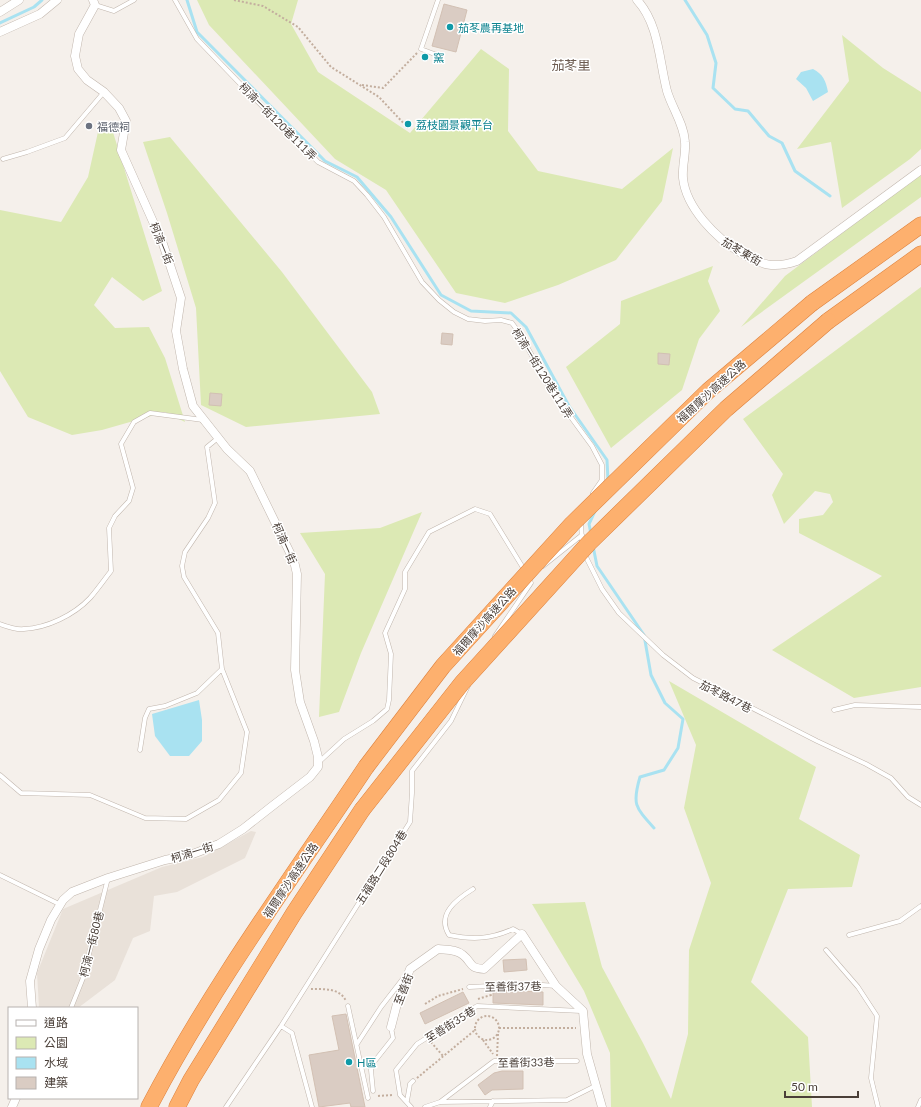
<svg xmlns="http://www.w3.org/2000/svg" width="921" height="1107" font-family="Lato,'Noto Sans TC',sans-serif">
<rect width="100%" height="100%" fill="#f5f0eb"/>
<path fill="#e9e1d9" d="M251,831L256,832L245,858L177,892L154,896L150,931L133,938L115,980L78,1008H39L37,973L63,909L162,867L203,857Z"/>
<path fill="#dce9b4" d="M197,0H298L291,24L318,72L410,133L481,49L509,69L508,131L538,171L622,189L673,148L662,201L616,260L558,285L505,303L456,293L386,190L335,159L209,25Z
M842,35L883,68L921,92V149L910,159L842,208L831,142L797,149L849,81Z
M112,129L162,291L143,301L112,277L94,305L115,328L149,327L165,358L185,422L165,412L102,430L72,435L28,417L0,371V210L61,222L88,177L98,132Z
M170,137L282,272L372,392L380,414L246,427L201,405L196,308L167,213L143,142Z
M921,174V197L741,327L785,276Z
M713,266L708,281L720,311L699,339L682,390L611,448L566,367L620,324L621,301Z
M921,287V687L854,698L772,650L882,576L799,533V519L823,515L833,502L830,494L815,491L784,524L772,495L783,474L743,419Z
M422,512L361,653L339,712L319,717L325,574L300,533L380,528Z
M669,681L816,767L799,819L860,855L852,887L788,889L751,982L808,1037L812,1107H611L610,1053L584,991L532,904L585,902L602,967L643,1043L671,1099L688,1034L689,950L711,883L684,808L696,745Z"/>
<path fill="#a9e2f1" d="M813,69C823,74 826,81 828,92L813,101L806,88L796,79L801,72Z
M199,700L202,720V741L189,756H170L155,736L152,714Z"/>
<g fill="none" stroke-linecap="round" stroke-linejoin="round">
<path stroke="#a9e2f1" stroke-width="3" d="M187,0L197,32L325,161L357,177L391,217L441,295L471,311L511,313L526,327L569,406L607,460L608,481
M685,0L707,35L716,63L713,88L735,109L748,111L769,136L782,143L795,171L830,196
M0,23L34,7L42,0
M591,534L589,524L595,511
M593,546L597,566L644,635L651,675L665,703L683,719L678,748L664,770L640,777C632,804 635,807 654,828"/>
</g>
<path fill="#daccc3" stroke="#d2c0b3" d="M444,4L467,10L456,52L432,46Z
M442,333L453,334L452,345L441,344Z
M658,353L670,354L669,365L658,364Z
M210,393L222,394L221,406L209,405Z
M526,959L527,970L504,972L503,960Z
M493,990L543,992V1005L493,1003Z
M463,992L469,1003L425,1024L420,1013Z
M346,1014L365,1107H351L350,1103L319,1107L309,1055L339,1050L332,1016Z
M502,1071H523V1089L492,1090L485,1095L478,1085L494,1073Z"/>
<g fill="none" stroke-linecap="round" stroke-linejoin="round">
<defs>
<path id="lane" d="M175,0L197,39L248,92L318,162L354,181L367,195L384,217L422,282L439,300L454,312L468,319L485,321L501,320L512,323L520,334L551,390L592,446L602,465V480L593,493
M95,5L114,11L134,0
M437,55L421,49L438,0
M3,159L27,152L65,138L104,92
M581,521L582,544
M585,555L602,589L619,613L663,655L693,678L817,741L866,764L891,778L908,797L921,805
M543,566L582,535
M0,624C8,627 16,630 24,629C47,628 74,615 90,598C97,590 104,580 111,571L109,528L115,516L129,501L133,488L121,444L134,422L150,413L203,420
M495,636L531,583L528,577
M834,710L855,705L921,707
M140,750L145,718L149,709L165,706L197,693L222,669
M319,762L344,739L373,721L387,709L389,700L391,654L385,633L405,589V572L429,532L475,509L490,514L525,571
M0,775L21,793L90,795L145,818L186,819L219,800L241,773L247,732L222,669L218,633L184,577L182,566L185,552L208,518L215,503L207,447L218,438
M0,875L59,904
M473,889C457,899 436,914 449,935C473,940 491,939 513,929L522,934
M849,935L900,921L921,906
M826,950L858,987L877,1016L871,1078L878,1107
M469,987L529,984L556,986
M348,1006L368,1098
M71,1008L83,978L108,878
M281,1026L292,1033L312,1107
M357,1044L381,1007L405,976
M373,1091L371,1070L374,1062L393,1038L391,1027
M407,1101L410,1084L413,1081
M440,1102L494,1061H577
M226,1107L281,1026L410,822L412,793V771L451,721L468,686
M411,1107L400,1095L396,1070L417,1044L477,1006L581,1011
M425,1107L440,1102L567,1100L595,1086
M490,1107L493,1101
M918,1107L921,1100"/>
<path id="street" d="M637,0C659,24 659,60 667,91C672,108 684,124 685,142C686,154 682,166 683,178C686,208 716,238 741,253C762,265 773,269 797,261L921,170
M0,12L19,0
M0,32L40,14L57,0
M32,1008L30,981L39,949L51,920L63,900L72,892L108,878L165,860L190,855L219,844L243,829L271,807L310,777L318,767V757L314,741L300,702L295,670L297,574L294,561L250,471L227,449L193,406L183,369L176,331L181,298L163,244L121,150L126,121L119,108L104,92L87,80L78,69L75,56L79,34L95,5L93,0
M391,1027L398,1000L410,969L438,949C447,950 456,949 463,955C473,963 468,968 484,969L522,934L556,986L583,1011L587,1054L602,1107
M12,1107L16,1098"/>
<path id="highway" d="M812,303L921,225
M828,321L921,254
M149,1107C211,988 291,879 366,767
M177,1107L191,1080L294,913L362,810"/>
</defs>
<use href="#lane" stroke="#c1b6ad" stroke-width="5"/>
<use href="#street" stroke="#c1b6ad" stroke-width="9"/>
<use href="#highway" stroke="#dd813d" stroke-width="17"/>
<path stroke="#c3ae9e" stroke-width="2" stroke-dasharray="2 2" stroke-linecap="butt" d="M234,0L263,6L298,27L331,67L379,97L408,128
M362,85L383,88L417,53
M311,989C324,989 340,988 346,1001
M478,999L491,995L490,992
M425,1004L438,996L463,989
M475 1028a12 12 0 1 1 24 0a12 12 0 1 1-24 0Z
M499,1028H576
M483,1040L493,1054
M431,1042L443,1056
M497,1056L498,1034
M417,1078L475,1030
M378,1096L393,1095"/>
<use href="#lane" stroke="#fff" stroke-width="4"/>
<use href="#street" stroke="#fff" stroke-width="8"/>
<use href="#highway" stroke="#fdb06e" stroke-width="16"/>
<defs>
<path id="highway-bridge" d="M366,767L443,666L572,524L708,391L812,303
M362,810L462,683L589,543L726,409L828,321"/>
</defs>
<use href="#highway-bridge" stroke="#dd813d" stroke-width="17" stroke-linecap="butt"/>
<use href="#highway-bridge" stroke="#fdb06e" stroke-width="16"/>
</g>
<g fill="#0f9aa8" stroke="#fff" stroke-width="1.5">
<circle cx="450" cy="27" r="4"/>
<circle cx="425" cy="57" r="4"/>
<circle cx="408" cy="124" r="4"/>
<circle cx="349" cy="1062" r="4"/>
</g>
<circle fill="#6b7280" stroke="#fff" stroke-width="1.5" cx="89" cy="126" r="4"/>
<g text-anchor="middle" dominant-baseline="central" stroke-width="3" stroke-linejoin="round" paint-order="stroke">
<g font-size="11" fill="#0d838f" stroke="#fff" text-anchor="start">
<text x="458" y="27">茄苳農再基地</text>
<text x="433" y="57">窯</text>
<text x="416" y="124">荔枝園景觀平台</text>
<text x="357" y="1062">H區</text>
</g>
<g font-size="11" fill="#4a3f38" stroke="#fff">
<text transform="translate(278 121) rotate(45)">柯湳一街120巷111弄</text>
<text transform="translate(162 243) rotate(68)">柯湳一街</text>
<text transform="translate(742 251) rotate(30)">茄苳東街</text>
<text transform="translate(543 373) rotate(58)">柯湳一街120巷111弄</text>
<text transform="translate(711 391) rotate(-42)">福爾摩沙高速公路</text>
<text transform="translate(285 543) rotate(66)">柯湳一街</text>
<text transform="translate(484 621) rotate(-48)">福爾摩沙高速公路</text>
<text transform="translate(726 696) rotate(27)">茄苳路47巷</text>
<text transform="translate(192 852) rotate(-17)">柯湳一街</text>
<text transform="translate(381 867) rotate(-58)">五福路二段804巷</text>
<text transform="translate(290 880) rotate(-56)">福爾摩沙高速公路</text>
<text transform="translate(91 944) rotate(-76)">柯湳一街80巷</text>
<text transform="translate(513 986) rotate(-1)">至善街37巷</text>
<text transform="translate(403 989) rotate(-69)">至善街</text>
<text transform="translate(450 1024) rotate(-32)">至善街35巷</text>
<text transform="translate(526 1062) rotate(-1)">至善街33巷</text>
</g>
<g font-size="11" fill="#5b616d" stroke="#fff" text-anchor="start">
<text x="97" y="126">福德祠</text>
</g>
<g font-size="13" fill="#6c5b50" stroke="#fff">
<text x="571" y="65">茄苳里</text>
</g>
</g>
<rect x="8" y="1007" width="130" height="92" fill="#ffffff" stroke="#b7b2af"/>
<rect x="16" y="1020" width="20" height="6" fill="#ffffff" stroke="#b7b2af"/>
<text x="44" y="1027" font-size="12" fill="#4a3f38">道路</text>
<rect x="16" y="1037" width="20" height="12" fill="#dce9b4" stroke="#b7b2af"/>
<text x="44" y="1047" font-size="12" fill="#4a3f38">公園</text>
<rect x="16" y="1057" width="20" height="12" fill="#a9e2f1" stroke="#b7b2af"/>
<text x="44" y="1067" font-size="12" fill="#4a3f38">水域</text>
<rect x="16" y="1077" width="20" height="12" fill="#daccc3" stroke="#b7b2af"/>
<text x="44" y="1087" font-size="12" fill="#4a3f38">建築</text>
<path d="M785 1091v6h73v-6" fill="none" stroke="#4a3f38" stroke-width="2"/>
<text x="791" y="1091" font-size="12" fill="#4a3f38" stroke="#ffffff" stroke-width="3" paint-order="stroke">50 m</text>
</svg>
